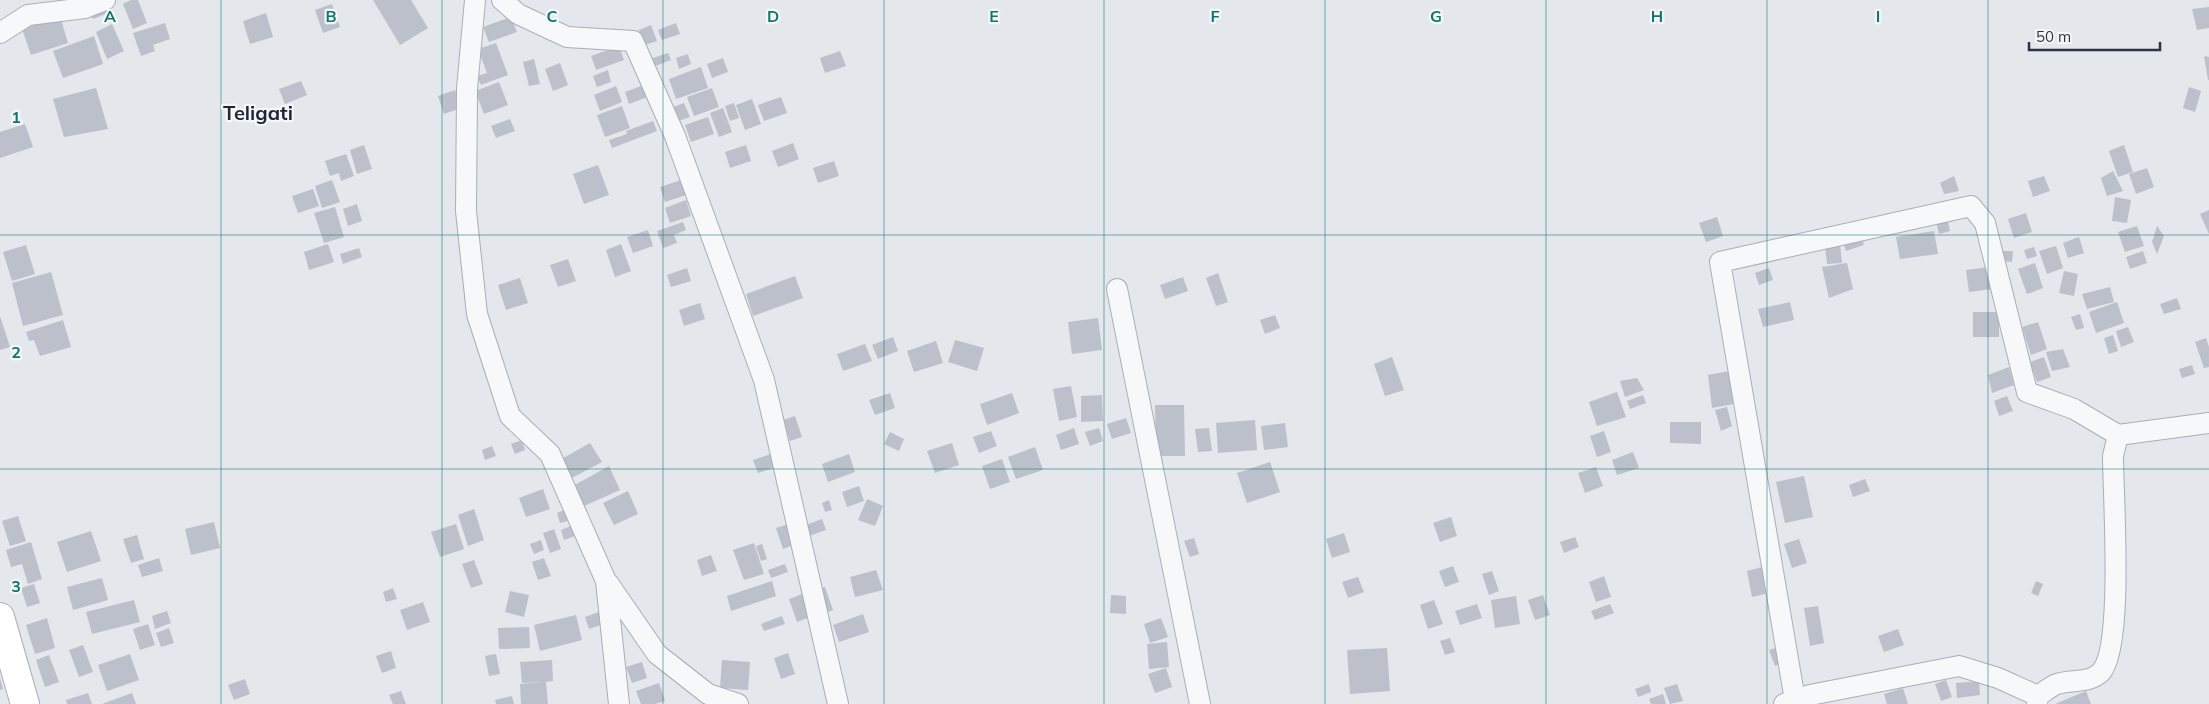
<svg xmlns="http://www.w3.org/2000/svg" width="2209" height="704" font-family="Mulish,sans-serif">
<rect width="100%" height="100%" fill="#e4e7ec"/>
<path fill="#bbc0ca" d="M131,0H138L147,23L133,29L123,4Z
M373,0H411L428,28L400,45Z
M104,2L108,13L93,19L89,7Z
M332,4L340,27L323,33L315,10Z
M2209,7V28L2197,30L2192,9Z
M266,13L273,37L250,44L243,21Z
M60,16L68,43L31,55L22,29Z
M511,17L517,32L489,42L483,27Z
M165,23L170,39L153,45L155,51L141,56L133,33Z
M676,23L680,34L662,40L658,30Z
M112,24L124,51L107,59L96,32Z
M651,25L657,41L645,45L639,30Z
M94,36L103,64L63,78L53,51Z
M496,43L508,75L481,85L477,76L487,73L478,49Z
M619,46L624,60L596,70L591,56Z
M840,51L846,66L825,73L820,58Z
M668,53L671,60L653,67L650,59Z
M688,54L691,64L679,69L676,58Z
M2204,56L2209,57V80H2208Z
M723,58L728,72L712,78L707,64Z
M534,59L540,84L529,86L523,62Z
M560,63L568,85L553,91L545,69Z
M701,67L708,88L676,99L669,79Z
M608,70L611,82L597,87L593,76Z
M301,81L307,95L285,104L279,89Z
M499,82L508,105L484,114L475,91Z
M646,84L650,96L629,104L625,92Z
M616,86L622,102L600,111L594,95Z
M2189,87L2201,91L2195,112L2183,108Z
M96,88L108,129L64,137L53,99Z
M712,88L719,107L694,116L687,97Z
M455,90L461,108L444,114L438,96Z
M781,97L787,113L764,121L758,105Z
M752,99L761,124L745,130L736,105Z
M684,103L690,117L676,122L671,108Z
M734,103L739,118L730,121L725,106Z
M622,106L630,128L605,137L597,115Z
M723,108L732,132L719,137L710,113Z
M708,117L714,134L691,142L685,125Z
M510,119L515,131L496,138L491,126Z
M653,121L657,131L612,148L609,140L627,134L626,131Z
M25,124L33,147L0,158V132Z
M793,143L799,159L778,167L772,151Z
M364,145L372,169L357,174L350,150Z
M746,145L751,161L730,168L725,152Z
M2124,145L2133,172L2118,177L2109,151Z
M346,154L354,176L341,181L339,173L330,176L325,161Z
M834,161L839,176L818,183L813,168Z
M598,165L609,195L584,204L573,174Z
M2147,168L2154,187L2136,194L2129,174Z
M2113,171L2123,191L2107,196L2101,178Z
M1954,176L1959,191L1944,194L1940,183Z
M2044,176L2050,191L2033,197L2028,181Z
M332,180L340,202L322,208L315,186Z
M681,180L686,195L665,202L660,187Z
M313,189L319,206L298,213L292,196Z
M2115,197L2131,200L2127,223L2112,221Z
M686,200L691,216L670,223L665,208Z
M357,204L362,221L348,226L343,209Z
M335,207L344,237L324,243L314,213Z
M2209,210V234L2200,214Z
M1946,213L1950,231L1939,234L1935,216Z
M2026,213L2032,232L2014,238L2008,219Z
M1717,217L1723,236L1706,242L1699,223Z
M683,222L686,230L674,235L677,243L663,248L657,231Z
M1857,226L1864,245L1846,251L1839,232Z
M2137,226L2144,246L2125,252L2118,232Z
M2157,226L2164,236L2157,254L2152,242Z
M648,230L653,246L633,253L627,237Z
M1934,231L1938,254L1900,259L1896,237Z
M2079,237L2084,253L2068,258L2063,243Z
M328,244L334,262L309,270L304,252Z
M621,244L631,271L615,277L606,250Z
M1840,244L1842,263L1827,264L1825,246Z
M26,245L35,274L12,281L3,252Z
M2056,246L2063,268L2047,274L2039,251Z
M2034,247L2037,256L2027,259L2024,250Z
M359,248L362,257L343,264L340,254Z
M2001,251H2013L2012,262L2001,261Z
M2143,251L2147,263L2130,269L2126,257Z
M568,259L576,281L558,287L550,265Z
M1847,263L1853,289L1829,298L1822,267Z
M2035,263L2043,288L2027,294L2018,269Z
M1989,267L1992,289L1969,292L1966,270Z
M687,268L691,281L671,287L667,275Z
M1769,268L1773,280L1759,285L1755,273Z
M2064,271L2078,274L2074,296L2059,293Z
M51,272L63,315L23,326L12,283Z
M1218,273L1228,302L1216,306L1206,278Z
M795,276L803,298L753,316L746,294Z
M1183,277L1188,291L1165,299L1160,285Z
M520,278L528,303L506,310L498,285Z
M2110,287L2114,302L2087,309L2082,294Z
M2177,298L2181,309L2164,314L2160,304Z
M1790,302L1794,320L1763,327L1758,309Z
M2117,302L2124,323L2096,333L2089,312Z
M700,303L705,319L684,326L679,310Z
M1973,312H1999V337H1973Z
M2080,314L2084,328L2076,330L2071,317Z
M1275,315L1280,328L1265,334L1260,320Z
M0,316L10,347L0,350Z
M1098,318L1102,350L1072,354L1068,322Z
M63,320L71,347L40,356L34,340L29,341L26,332Z
M2038,322L2047,349L2031,355L2022,327Z
M2128,327L2134,342L2121,347L2116,331Z
M2113,335L2118,351L2109,354L2104,338Z
M893,337L898,351L878,359L872,345Z
M2206,338L2209,347V367L2204,368L2195,342Z
M955,340L984,348L977,371L948,362Z
M936,341L943,363L914,372L907,351Z
M865,344L872,361L843,371L837,354Z
M2063,349L2070,367L2052,371L2046,352Z
M1392,357L1404,390L1385,396L1374,364Z
M2044,357L2051,377L2037,382L2030,362Z
M2192,365L2195,374L2182,378L2179,369Z
M2009,367L2014,385L1992,393L1988,375Z
M1735,370L1734,404L1712,408L1708,375Z
M1637,378L1644,390L1625,397L1620,381Z
M1071,386L1077,417L1059,421L1053,389Z
M1617,392L1626,417L1597,426L1589,402Z
M890,393L895,408L875,415L869,400Z
M1012,393L1019,413L987,425L980,404Z
M1102,395L1103,421L1081,422V396Z
M1643,395L1646,403L1630,409L1627,401Z
M2007,396L2013,411L1999,416L1994,401Z
M1155,405H1184L1185,456H1156Z
M1727,407L1732,426L1721,431L1715,410Z
M795,416L802,437L790,441L783,420Z
M1126,418L1131,433L1112,439L1107,424Z
M1255,420L1257,450L1218,453L1216,423Z
M1670,422H1701V444L1670,443Z
M1285,423L1288,447L1264,450L1261,426Z
M1074,428L1079,444L1061,450L1056,435Z
M1099,428L1103,441L1090,446L1085,432Z
M1209,428L1212,451L1198,452L1195,429Z
M991,431L997,446L979,453L973,437Z
M1604,431L1611,452L1597,457L1590,436Z
M890,432L904,439L899,451L884,444Z
M522,440L525,450L515,454L511,444Z
M590,443L602,462L568,480L558,461Z
M952,443L959,465L935,473L927,451Z
M492,446L496,456L485,460L482,450Z
M1035,447L1043,470L1016,479L1008,457Z
M1633,452L1639,468L1617,475L1612,460Z
M774,453L779,466L758,473L753,460Z
M849,454L855,472L828,482L822,464Z
M1002,459L1010,482L990,489L982,466Z
M1270,462L1280,492L1247,503L1237,473Z
M609,466L620,490L584,506L573,486Z
M1596,467L1603,486L1585,493L1578,473Z
M1804,476L1813,517L1785,523L1776,482Z
M1865,479L1870,491L1853,497L1849,485Z
M859,486L864,501L847,507L842,492Z
M543,489L550,509L526,517L519,498Z
M628,491L638,514L614,525L603,503Z
M867,499L883,506L875,526L858,520Z
M829,500L832,510L825,512L822,503Z
M474,509L484,540L468,546L458,515Z
M567,509L571,520L560,523L557,513Z
M18,516L26,541L10,546L2,521Z
M1451,517L1457,536L1440,542L1433,523Z
M822,519L826,530L809,536L806,525Z
M214,522L220,548L191,555L185,529Z
M456,524L464,549L440,557L431,532Z
M789,524L796,544L783,549L776,528Z
M571,526L575,536L564,540L561,530Z
M554,529L561,549L550,553L543,533Z
M91,531L101,561L67,572L57,542Z
M1344,533L1350,552L1332,558L1326,539Z
M137,535L144,559L131,563L123,539Z
M1575,537L1579,547L1564,553L1560,542Z
M1194,538L1199,554L1190,557L1184,541Z
M1799,539L1807,563L1792,568L1784,544Z
M541,540L544,550L534,554L530,544Z
M31,542L42,579L28,584L22,564L11,567L6,550Z
M754,543L764,574L744,580L733,550Z
M762,544L767,559L761,561L756,546Z
M711,555L717,571L702,576L697,560Z
M159,558L163,571L142,577L138,565Z
M544,558L551,576L538,580L532,562Z
M474,560L483,584L471,588L462,564Z
M1777,563L1787,589L1752,597L1747,571Z
M785,564L788,572L771,578L768,570Z
M1453,566L1459,582L1445,587L1439,571Z
M876,570L883,590L855,597L850,577Z
M1492,571L1499,591L1489,595L1482,574Z
M1604,576L1611,597L1596,602L1589,582Z
M1358,577L1364,592L1348,598L1342,582Z
M102,578L108,600L73,610L67,587Z
M772,581L776,596L731,611L727,596Z
M2036,581L2043,584L2038,596L2031,593Z
M34,584L40,603L27,607L21,588Z
M825,587L833,610L825,613L817,589Z
M393,588L397,599L386,602L383,592Z
M510,591L529,595L524,617L505,612Z
M805,593L813,616L797,622L789,599Z
M1111,595L1126,596V614L1110,613Z
M1543,595L1550,615L1535,620L1528,600Z
M1516,596L1520,624L1495,628L1491,600Z
M134,600L140,622L92,634L86,612Z
M1434,600L1443,624L1428,629L1420,605Z
M423,602L430,622L407,630L400,610Z
M1477,604L1482,618L1460,625L1455,611Z
M1610,604L1614,613L1595,620L1591,611Z
M1818,606L1824,643L1810,646L1804,608Z
M167,611L171,623L155,629L152,616Z
M599,612L603,624L589,629L585,617Z
M863,614L869,632L839,642L833,625Z
M576,615L582,640L540,651L534,625Z
M782,616L785,624L764,631L761,624Z
M47,618L55,648L35,654L26,625Z
M1161,618L1168,637L1150,643L1144,624Z
M148,624L155,645L140,650L133,629Z
M529,627L530,648L499,649L498,628Z
M169,628L174,643L161,647L156,633Z
M1898,629L1904,645L1884,652L1878,636Z
M1450,638L1455,652L1445,655L1440,641Z
M1167,642L1169,667L1149,669L1147,644Z
M83,645L93,672L79,677L69,650Z
M1779,647L1784,662L1775,666L1769,650Z
M1387,648L1390,691L1350,694L1347,650Z
M391,651L396,668L382,673L376,656Z
M788,653L795,674L781,679L774,658Z
M130,654L139,680L107,691L98,665Z
M496,654L500,674L489,676L485,656Z
M49,655L59,682L45,687L36,660Z
M552,660L553,681L546,682L548,704H521L520,684L544,682L522,683L520,662Z
M722,660L750,662L748,690L720,688Z
M642,662L647,678L632,683L626,667Z
M1166,668L1172,687L1155,693L1148,674Z
M0,678L3,689L0,690Z
M245,679L250,694L234,700L228,685Z
M1946,680L1952,697L1941,701L1935,684Z
M1979,681L1980,695L1957,698L1956,683Z
M659,683L665,701L655,704H641L636,691Z
M1649,684L1651,692L1638,697L1635,689Z
M1677,684L1683,701L1670,704L1664,688Z
M1903,688L1908,704H1887L1884,694Z
M401,691L406,704H393L389,695Z
M2086,691L2091,704H2055Z
M88,693L92,704H67L66,700Z
M132,693L136,704H102Z
M1663,694L1666,704H1651L1649,699Z
M512,696L514,704H496L495,700Z"/>
<g fill="none" stroke-linecap="round" stroke-linejoin="round">
<defs>
<path id="minor" d="M475,0L467,89L466,211L477,314L510,416L550,454L606,581L619,704
M502,0L518,14L567,37L633,41L675,136L764,380L838,704
M0,33L28,15L85,8L105,0
M1117,289L1200,704
M608,583L657,654L708,694L738,704
M1795,700L1720,262L1971,206L1985,223L2027,392L2074,409L2118,435
M1784,704L1810,695L1959,666L1998,678L2038,696
M2037,704L2038,696C2044,692 2051,686 2057,684C2071,679 2089,684 2101,672C2124,647 2113,496 2113,456L2118,435L2209,423"/>
<path id="secondary" d="M0,617L25,704"/>
</defs>
<use href="#minor" stroke="#a9aeb7" stroke-width="22"/>
<use href="#secondary" stroke="#a9aeb7" stroke-width="30"/>
<use href="#minor" stroke="#f7f8fa" stroke-width="20"/>
<use href="#secondary" stroke="#fff" stroke-width="28"/>
</g>
<path fill="none" stroke="#0f766e" stroke-width="1" stroke-opacity="0.55" d="M221,0V704M442,0V704M663,0V704M884,0V704M1104,0V704M1325,0V704M1546,0V704M1767,0V704M1988,0V704M0,235H2209M0,469H2209"/>
<g text-anchor="middle" dominant-baseline="central" stroke-width="4.5" stroke-linejoin="round" paint-order="stroke">
<g font-size="20" font-weight="bold" fill="#1d2536" stroke="#f4f6f9">
<text x="258" y="112">Teligati</text>
</g>
</g>
<g font-size="16" text-anchor="middle" font-weight="bold" fill="#0f766e" stroke="#f4f6f9" stroke-width="4.5" stroke-linejoin="round" paint-order="stroke">
<text x="110" y="22">A</text>
<text x="331" y="22">B</text>
<text x="552" y="22">C</text>
<text x="773" y="22">D</text>
<text x="994" y="22">E</text>
<text x="1215" y="22">F</text>
<text x="1436" y="22">G</text>
<text x="1657" y="22">H</text>
<text x="1878" y="22">I</text>
<text x="16" y="123">1</text>
<text x="16" y="358">2</text>
<text x="16" y="592">3</text>
</g>
<path d="M2029 42v8h131v-8" fill="none" stroke="#2b3445" stroke-width="2.5"/>
<text x="2036" y="42" font-size="15" fill="#2b3445" stroke="#f4f6f9" stroke-width="4" paint-order="stroke">50 m</text>
</svg>
